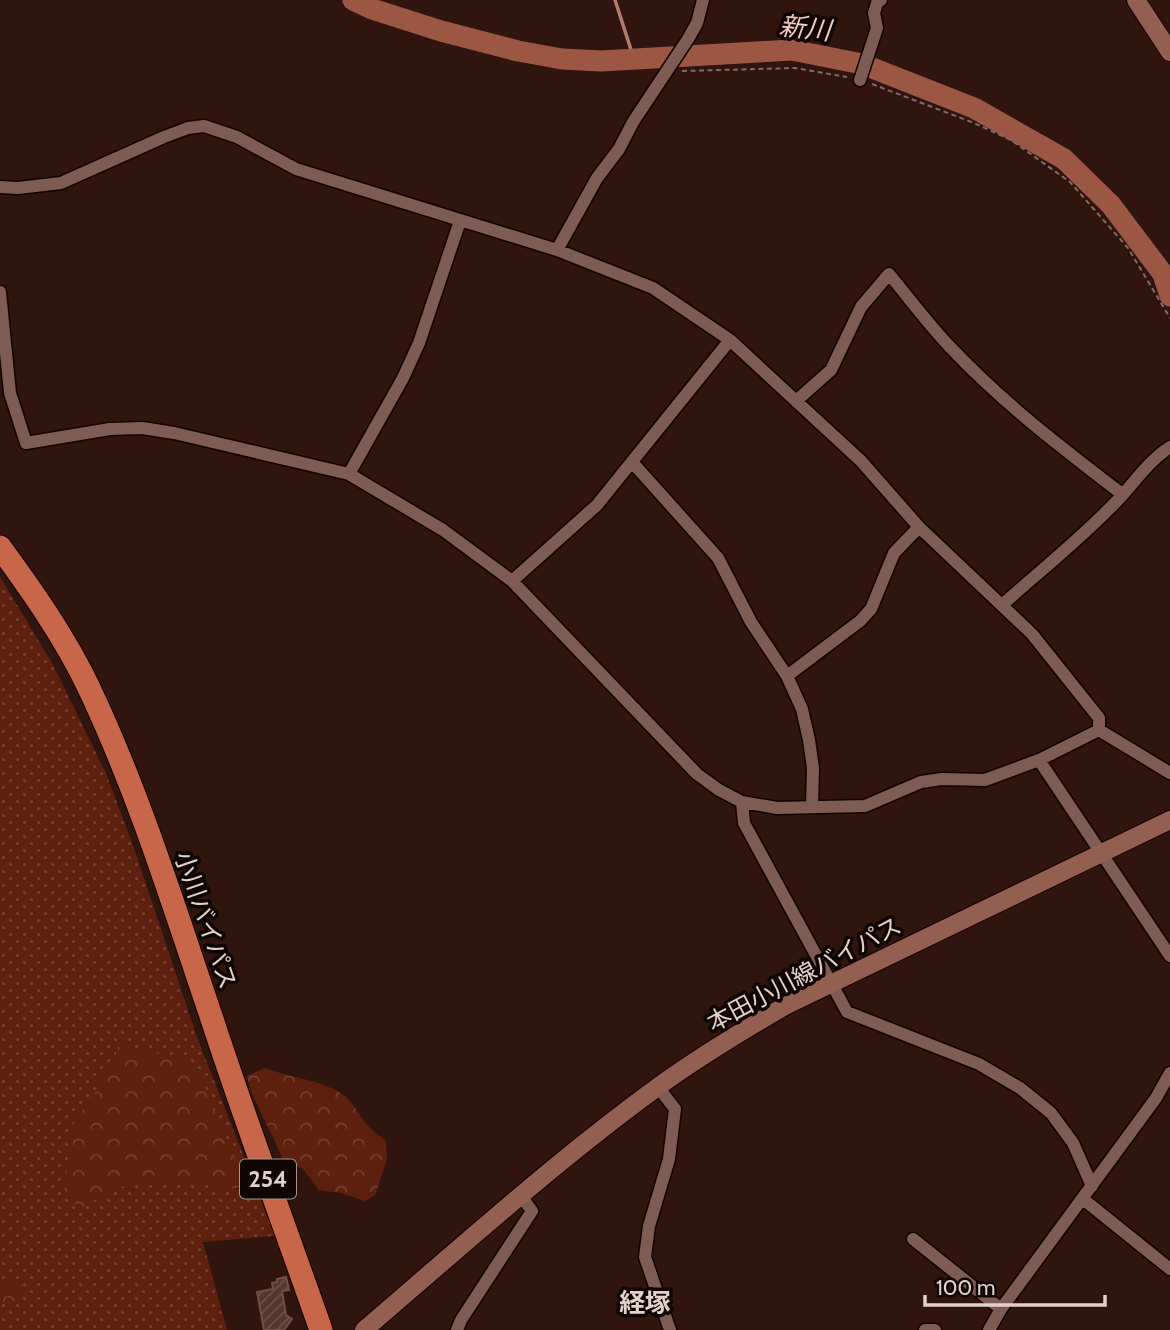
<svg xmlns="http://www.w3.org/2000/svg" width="1170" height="1330" font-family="Cabin,'Noto Sans JP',sans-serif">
<defs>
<pattern id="grass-dots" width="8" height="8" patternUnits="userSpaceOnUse" patternTransform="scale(1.75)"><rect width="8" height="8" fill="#5e200e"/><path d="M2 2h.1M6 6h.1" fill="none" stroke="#753f30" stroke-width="1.8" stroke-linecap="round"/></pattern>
<pattern id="forest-crowns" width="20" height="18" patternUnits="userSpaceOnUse" patternTransform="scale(1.75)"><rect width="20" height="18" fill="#5e200e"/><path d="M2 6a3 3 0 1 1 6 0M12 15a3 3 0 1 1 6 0" fill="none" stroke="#753f30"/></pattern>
<pattern id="building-hatch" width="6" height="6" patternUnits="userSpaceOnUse" patternTransform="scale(1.75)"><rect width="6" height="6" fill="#53362d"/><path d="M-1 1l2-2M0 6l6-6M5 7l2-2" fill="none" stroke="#6c524a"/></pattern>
</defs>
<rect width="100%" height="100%" fill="#2f150e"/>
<path fill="url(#grass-dots)" d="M0,577L51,661L105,771L134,848L197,1037L275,1236L203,1242L227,1330H0Z"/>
<path fill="url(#forest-crowns)" d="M119,1044L189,1061L200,1073L218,1121L242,1171V1186L222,1191L199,1182L151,1183L114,1188L82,1208L64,1196L71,1127L98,1088L101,1075L111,1069Z
M265,1068C290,1078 319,1079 342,1094C354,1102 359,1117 369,1127C374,1132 380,1137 386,1141L387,1159L375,1195L365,1201L341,1193L319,1190L302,1168L286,1165L252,1094L247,1076Z
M0,1280L12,1281L22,1286L16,1301L0,1302Z"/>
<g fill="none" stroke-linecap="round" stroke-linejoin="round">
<path stroke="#b17c6c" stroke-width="3.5" d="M615,0L634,59"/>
<path stroke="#9b5743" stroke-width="21" d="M353,0L372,9L441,31L518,51L562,59L601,61L792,50L862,64L974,108L1064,159L1111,205L1163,274L1170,296"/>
</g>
<path fill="url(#building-hatch)" stroke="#6f5047" stroke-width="2" d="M286,1277L289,1290L282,1291L286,1315L292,1319L284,1330H264L257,1292L273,1289L272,1283L277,1282V1279Z"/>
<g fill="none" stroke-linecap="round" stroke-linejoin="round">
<defs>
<path id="street" d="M860,80L877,28L874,13L877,3L881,0
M0,187L18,188L61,183L164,137L188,128L204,126L237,137L296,169L557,250L653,288L730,340L861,461L919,527L1032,634L1099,718V730
M557,250L597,178L619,149L633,122L688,39L697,23L703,0
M0,292L10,393L26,443L110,429L142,428L174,433L349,474L443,530L512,581L697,774L719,790L742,802L777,808L865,806L921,782L942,779L985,780L1039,760L1099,730
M796,401L831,370L861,307L889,274C909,298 929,325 951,348C1003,403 1062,448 1122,494
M632,462L718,558L751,622L787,676L802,709L809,740L813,768L812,807
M349,474L403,378L419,343L460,221
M512,581L597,505L730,340
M1002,605C1039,572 1079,540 1114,504C1133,485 1147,462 1170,447
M787,676L860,621L871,609L894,553L919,527
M1099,730L1170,773
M1039,760L1170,956
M742,802L744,823L847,1012L979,1064L1020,1088L1051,1113L1073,1143L1092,1186
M658,1087L675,1109L669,1159L649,1226L645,1257L670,1330
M1083,1199L1170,1269
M913,1239L1001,1309
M457,1330L461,1320L532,1211L521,1196
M925,1330H935
M989,1330L1001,1309L1156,1098L1170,1073"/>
<path id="secondary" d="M1136,0L1170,52
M364,1330C461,1247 556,1161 659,1086C699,1057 742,1031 785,1006L1170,820"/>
<path id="highway" d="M0,547C32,591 64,636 88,686C139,793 174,907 212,1019C246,1123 285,1227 321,1330"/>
</defs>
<use href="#street" stroke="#160200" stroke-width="15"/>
<use href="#secondary" stroke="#160200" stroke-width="20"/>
<use href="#highway" stroke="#160200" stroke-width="25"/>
<path stroke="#826b64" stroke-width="2" stroke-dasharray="5 3.5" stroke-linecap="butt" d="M682,71L795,68L847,77
M872,84L974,123L1011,140L1070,182L1128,248L1170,318"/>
<use href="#street" stroke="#7c5c53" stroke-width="12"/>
<use href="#secondary" stroke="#935f50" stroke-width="18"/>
<use href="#highway" stroke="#c8664a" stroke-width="23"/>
</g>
<g text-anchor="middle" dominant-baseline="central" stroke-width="7" stroke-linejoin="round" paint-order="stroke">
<rect fill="#0f0503" stroke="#a4948f" stroke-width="2" x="240" y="1159.5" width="56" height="39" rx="5"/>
<g font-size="23" font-weight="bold" fill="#e4d1cb">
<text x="268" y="1179">254</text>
</g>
<g font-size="24" fill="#e4d1cb" stroke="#0f0503">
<text transform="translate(206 920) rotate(71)">小川バイパス</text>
<text transform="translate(804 974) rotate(-28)">本田小川線バイパス</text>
</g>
<g font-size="26" font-style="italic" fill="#f6ccc0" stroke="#0f0503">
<text transform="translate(805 28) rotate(6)">新川</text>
</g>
<g font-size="26" font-weight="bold" fill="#e4d1cb" stroke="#0f0503">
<text x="645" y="1303">経塚</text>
</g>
</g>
<path d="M925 1295v10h180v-10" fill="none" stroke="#e4d1cb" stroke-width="3.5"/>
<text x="936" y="1295" font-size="21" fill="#e4d1cb" stroke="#0f0503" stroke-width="5" paint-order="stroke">100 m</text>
</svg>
